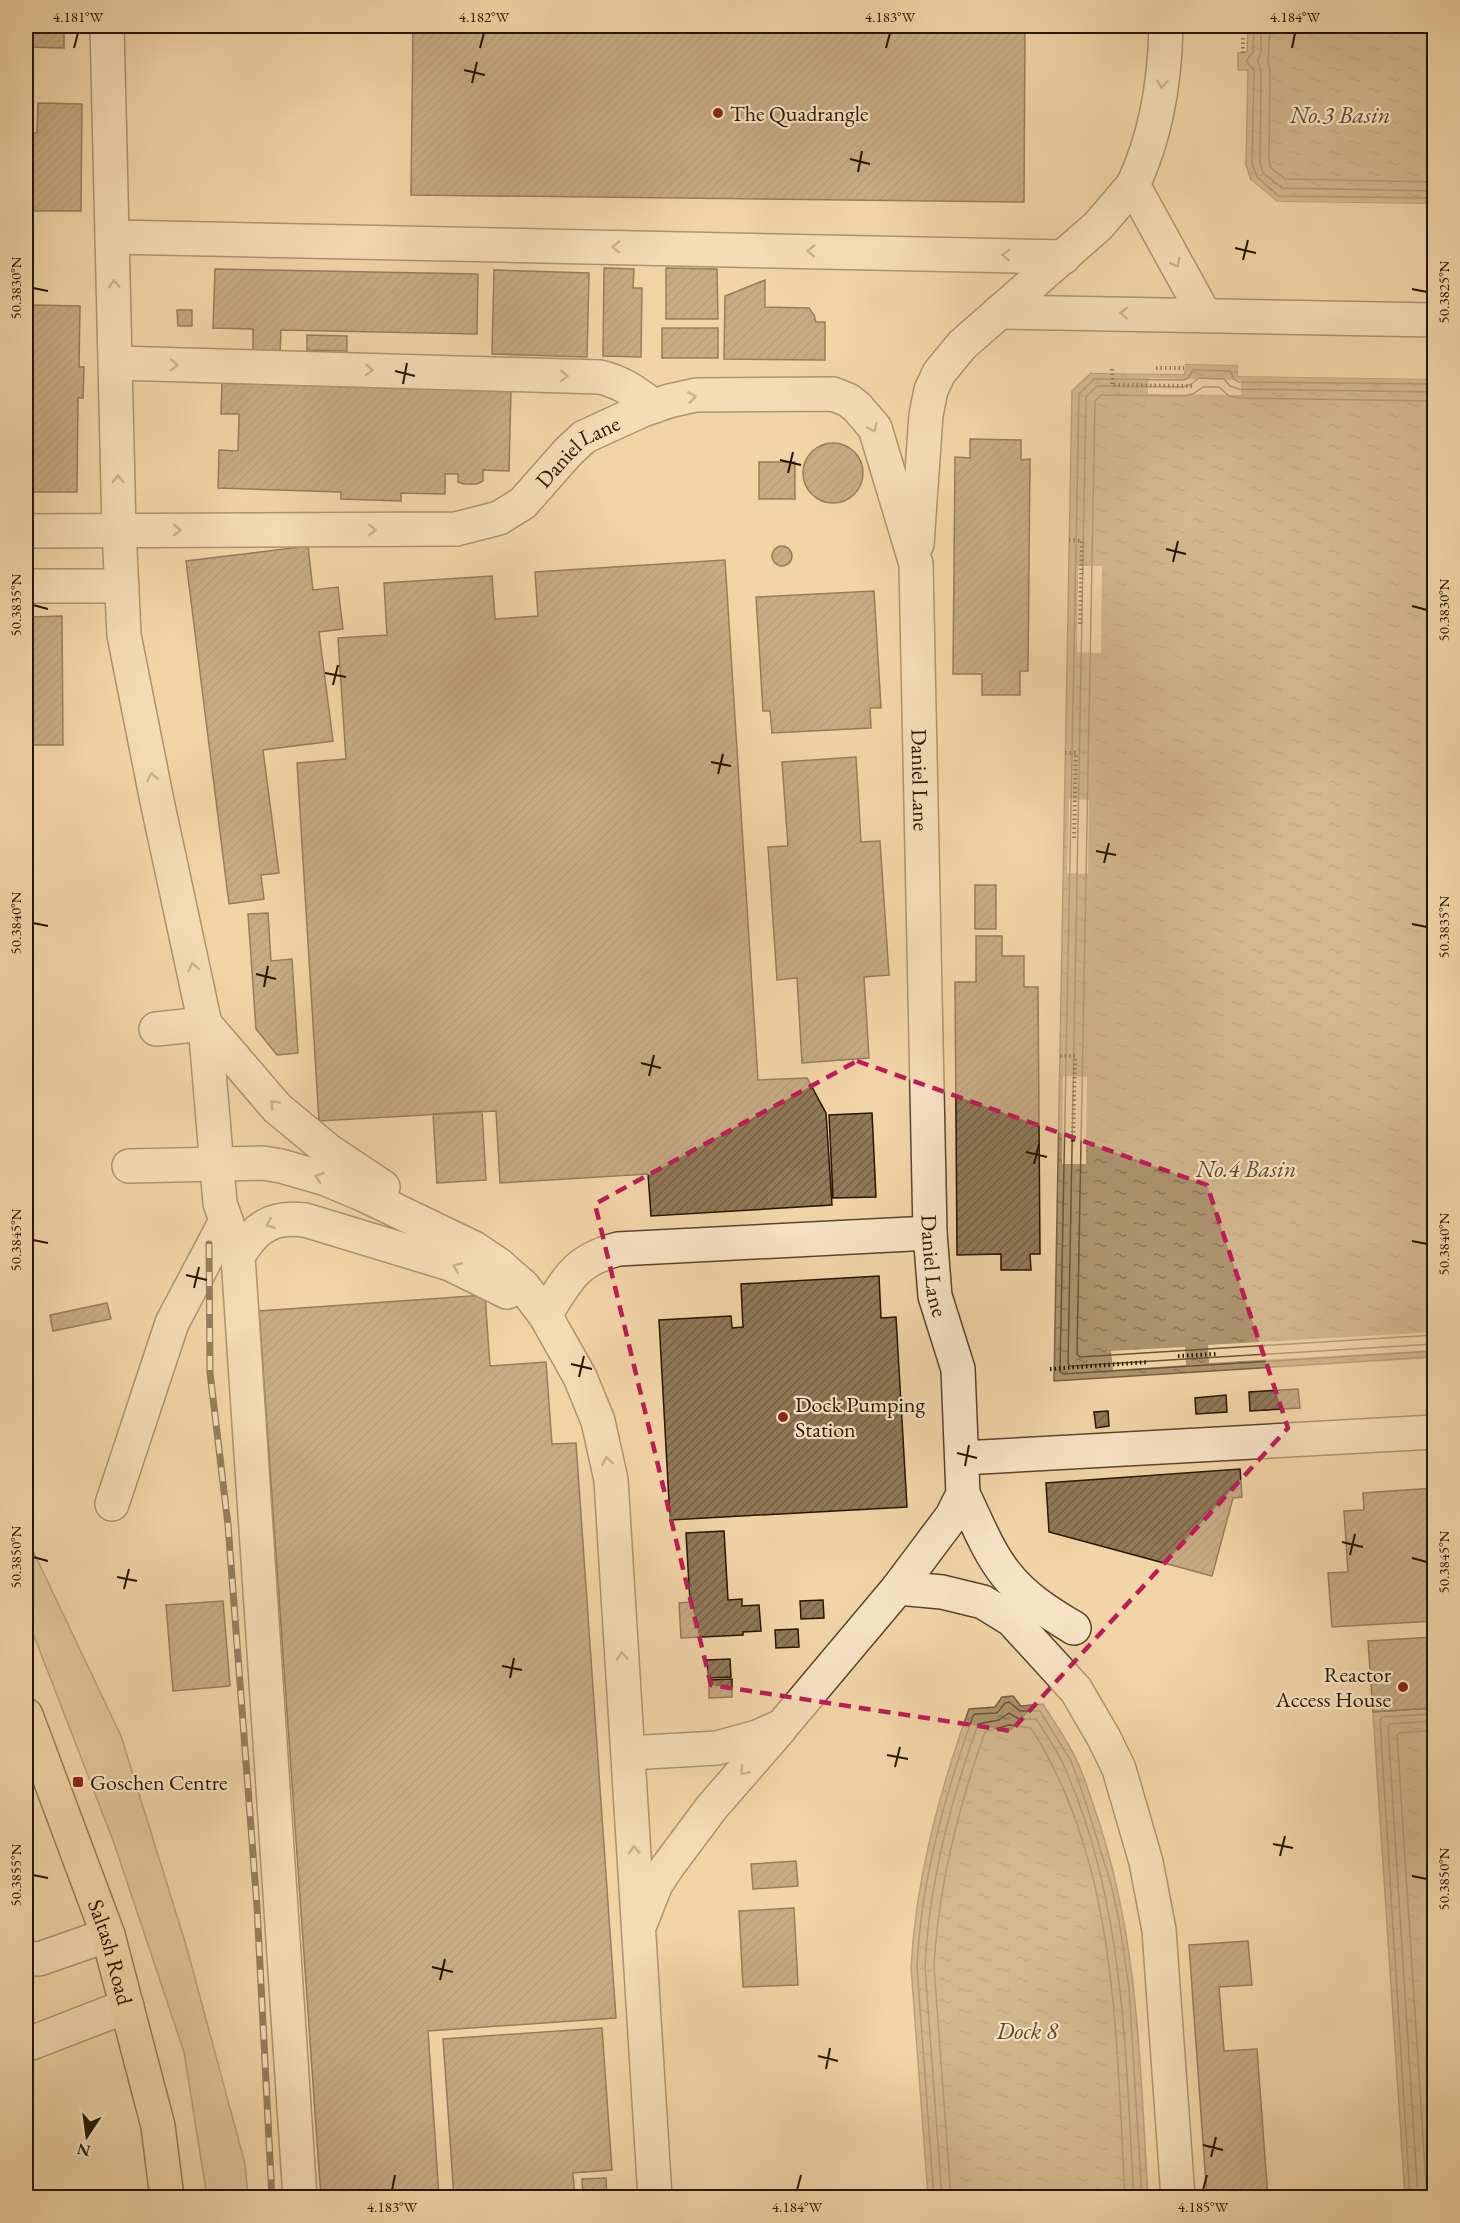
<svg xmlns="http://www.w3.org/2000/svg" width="1460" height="2223" font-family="'EB Garamond',serif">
<defs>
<pattern id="water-ripples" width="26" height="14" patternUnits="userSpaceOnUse" patternTransform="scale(1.5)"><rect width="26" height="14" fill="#ac946e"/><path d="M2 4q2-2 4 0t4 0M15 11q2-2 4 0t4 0" fill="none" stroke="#8c7858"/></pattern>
<pattern id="building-hatch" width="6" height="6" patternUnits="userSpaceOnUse" patternTransform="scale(1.5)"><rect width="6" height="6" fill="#907957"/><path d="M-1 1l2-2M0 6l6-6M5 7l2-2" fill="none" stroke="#756246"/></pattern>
</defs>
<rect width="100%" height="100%" fill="#f2d5a7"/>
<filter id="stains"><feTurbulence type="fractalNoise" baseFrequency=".00333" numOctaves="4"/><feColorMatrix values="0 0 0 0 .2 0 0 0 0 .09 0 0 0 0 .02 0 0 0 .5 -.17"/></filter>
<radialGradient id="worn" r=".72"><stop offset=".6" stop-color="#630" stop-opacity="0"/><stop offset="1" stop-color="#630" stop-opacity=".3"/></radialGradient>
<path fill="#cfb48b" stroke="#7a6446" stroke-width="1.5" d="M26,1536L121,1736L186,1945L245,2164L248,2197H207L184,2052L114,1843L26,1615Z"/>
<path fill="url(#water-ripples)" stroke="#766142" stroke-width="1.5" d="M1248,26H1434V204L1277,202L1251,180L1246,165L1248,70H1238V53L1247,52Z
M1184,364L1238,365V376L1434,379V1357L1054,1381L1072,391L1091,373L1184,374Z
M1013,1696L1021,1706L1043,1704C1054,1722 1067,1740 1076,1759C1084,1775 1089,1793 1095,1810C1139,1937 1140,2066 1148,2197H928L911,1967C916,1878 939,1793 969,1709L995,1707L1002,1697Z
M1434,1708V2197H1405L1373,1712Z"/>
<path fill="#f2d5a7" d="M1251,180L1277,202L1434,204V207L1276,205L1249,183Z
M1184,361L1239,362L1241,365V373L1434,376V379L1238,376V365L1185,364L1184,374L1091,373L1094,370L1181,371V363Z
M1149,378L1241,380V395L1148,394Z
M1078,566H1102L1101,653L1077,652Z
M1069,799L1089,800L1088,874L1067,873Z
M1063,1076L1087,1077L1086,1164H1062Z
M1434,1332V1350L1209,1363L1208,1345Z
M1185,1347L1186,1365L1113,1370L1111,1351Z"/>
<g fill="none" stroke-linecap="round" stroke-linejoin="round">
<path stroke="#685437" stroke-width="1.5" d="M1254,26L1253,52L1246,61L1254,70L1252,164L1257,177L1279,196L1434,198
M1261,26V52L1258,61L1261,71L1260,163L1263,173L1282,188L1434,191
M1270,26L1268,61L1270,72L1269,162L1271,168L1285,179L1434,182
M1434,384L1239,382L1234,379L1230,371L1193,370L1188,378L1184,380L1094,379L1079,394L1060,1372L1063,1374L1434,1351
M1434,392L1239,389L1230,386L1224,379L1199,378L1190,385L1183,387L1097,386L1086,397L1068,1364L1071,1366L1434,1344
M1434,401L1238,398L1229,396L1219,387H1203L1193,394L1184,396L1101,395L1095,401L1077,1354L1080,1357L1434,1335
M934,2198L917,1967C921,1881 944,1798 973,1716L975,1714L997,1713L1005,1703L1009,1702L1020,1711H1040L1071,1761L1083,1794L1111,1884L1119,1921L1129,1988L1142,2198
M942,2198L925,1967C929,1883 950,1802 978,1724L999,1720L1009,1713L1019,1719H1036C1046,1734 1057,1750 1064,1766C1125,1902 1125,2052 1134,2198
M951,2198L934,1967C938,1887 958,1808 985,1732L1009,1725L1031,1728C1119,1865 1116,2041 1125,2198
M1410,2198L1380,1720L1382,1717L1434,1714
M1418,2198L1388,1727L1390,1724L1434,1721
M1427,2198L1397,1735L1400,1733L1434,1730"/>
</g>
<path fill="url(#building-hatch)" stroke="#251500" stroke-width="1.5" d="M26,26H64V48L26,47Z
M413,26H1142V32L1025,30L1024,202L411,195Z
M38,103L82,104L81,211H28L29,133H37Z
M604,268L634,269L633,288H642L641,357L603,356Z
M666,268L717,269L718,319H666Z
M215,269L478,274L477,334L281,330L280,356L253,355V329L213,328Z
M494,270L589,273L587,357L492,354Z
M765,280V307L809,308L814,315L816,322H825V360L724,359L725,296Z
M33,305L80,306L79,367H84L83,398H78L77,492H26V366H32Z
M177,310H192V326H178Z
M662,328H718V358H662Z
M307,335L347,336V351L307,350Z
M222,383L511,391L509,471L483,470V481L477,484H463L458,482V474H445V494L401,493V501L341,499V492L218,488L219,450L238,451L239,414H221Z
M970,439L1021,440V460L1030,459L1028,671H1020V695H982V674H953L955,457L970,458Z
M803 473a30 30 0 1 1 60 0a30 30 0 1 1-60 0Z
M759,462H795V499H759Z
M308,546L313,590L338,587L343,629L319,632L333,741L263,750L279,873L261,875L264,899L229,904L186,561Z
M772 556a10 10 0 1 1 20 0a10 10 0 1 1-20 0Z
M725,560L758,1080L807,1078L826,1113L832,1205L651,1216L648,1174L500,1183L496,1111L319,1121L297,763L346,759L338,638L387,635L384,583L492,576L495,619L538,616L535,572Z
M874,591L881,708H870L871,728L772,733L770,711H763L756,597Z
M62,616L63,745H26V617Z
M856,757L861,842L880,841L889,975L864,977L869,1058L802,1063L797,978L777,980L768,847L788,846L782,762Z
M975,885H996V929H975Z
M268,913L271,961L292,959L298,1053L277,1055L256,1029L248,914Z
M976,936H1002V956H1024V987H1038L1040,1254H1030L1031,1270H1001V1254L957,1255L955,982H976Z
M482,1111L486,1180L437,1183L433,1114Z
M872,1113L876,1197L833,1198L829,1115Z
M879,1276L881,1318L896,1317L907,1507L670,1520L659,1320L731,1316L732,1328L743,1327L741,1284Z
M485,1295L490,1366L546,1362L552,1444L576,1443L616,2018L428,2031L439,2198H321L259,1311Z
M107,1303L111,1319L53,1331L50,1315Z
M1298,1389L1300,1408L1250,1411L1249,1392Z
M1226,1395L1227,1412L1196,1414L1195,1398Z
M1108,1411L1109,1426L1096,1428L1094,1412Z
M1240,1469L1242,1497L1233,1498L1212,1576L1049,1532L1046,1483Z
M1434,1488V1621L1332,1627L1328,1573L1348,1572L1344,1511L1364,1510L1363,1493Z
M724,1531L728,1600L742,1599V1606L759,1605L761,1631L743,1632V1635L681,1638L679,1603L690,1602L686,1533Z
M823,1600L824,1618L801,1619L800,1601Z
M223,1601L230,1686L173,1691L166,1605Z
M798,1629L799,1647L776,1648L775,1630Z
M1434,1637V1708L1373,1712L1368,1641Z
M730,1659L731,1677L708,1678L707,1660Z
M732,1679V1697L709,1698V1680Z
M796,1861L798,1886L753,1889L751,1864Z
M794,1908L798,1985L743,1987L739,1911Z
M1248,1941L1252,1985L1219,1987L1224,2051L1257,2049L1268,2198H1207L1189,1945Z
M602,2028L612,2170L573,2173L575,2198H454L443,2039Z
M606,2178L607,2198H583L582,2179Z"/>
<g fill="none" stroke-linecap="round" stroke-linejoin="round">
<defs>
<g id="minor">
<path d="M107,26L119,530L124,635L157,801L205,1024L220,1203L238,1256L300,2198"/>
<path d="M1166,26C1165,81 1157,134 1133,185L1204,314"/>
<path d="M112,237L1064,257"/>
<path d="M999,312L1434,320"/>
<path d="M116,363L600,377C622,382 636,393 654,406"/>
<path id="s1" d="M26,531L456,529L499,518L523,503L568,452L584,437L643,410L669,401L696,395L833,394L848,400L857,407L875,428L916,564L930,1233L935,1296L958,1369L963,1494L952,1516L898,1588L782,1726L757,1737L717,1748L628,1753"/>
<path d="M917,544L926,415L931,390L939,373L962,345L1098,226L1133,185"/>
<path d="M26,586H122"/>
<path d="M205,1024L277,1108L329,1151L383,1187"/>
<path d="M156,1029L205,1024"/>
<path d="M129,1166L263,1163L281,1166L326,1179L364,1195L474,1248L499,1265L523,1286L545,1315L580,1377L598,1421L611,1480L655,2198"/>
<path d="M238,1256C255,1228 271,1216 305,1220L450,1264L507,1292"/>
<path d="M545,1315C568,1279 574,1261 618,1249L930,1233"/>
<path d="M962,1458L1434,1432"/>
<path d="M963,1494C976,1520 987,1550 1005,1573C1023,1597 1049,1613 1074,1628"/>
<path d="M112,1504L172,1323L226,1221"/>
<path d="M898,1588L942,1592L983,1602L1012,1620L1076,1690L1104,1738L1119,1769L1146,1862L1159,1930L1178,2198"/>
<path d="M641,1922L656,1884L668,1866L712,1807L780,1729"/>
<path d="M26,1958L39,1959L108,1935"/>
<path d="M26,2045L127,2006"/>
</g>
<g id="major">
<path id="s2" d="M26,1715L108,1935L158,2126L167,2198"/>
</g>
</defs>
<use href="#minor" stroke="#58452a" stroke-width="36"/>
<use href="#major" stroke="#251500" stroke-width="36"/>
<path stroke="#251500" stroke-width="4" stroke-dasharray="1.5 3" stroke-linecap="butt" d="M1243,38V53
M1156,368H1184
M1112,369V385L1193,386
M1069,540L1082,541L1080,625
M1065,753H1076L1074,838
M1060,1056H1075L1073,1142
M1178,1356L1216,1354
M1050,1369L1148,1362"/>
<use href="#minor" stroke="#f7e4c6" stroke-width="33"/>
<use href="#major" stroke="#f2d5a7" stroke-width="33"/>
<defs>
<path id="rail" d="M209,1244L210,1373L228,1525L257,1907L272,2198"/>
</defs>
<use href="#rail" stroke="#251500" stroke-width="7"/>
<use href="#rail" stroke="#f7e4c6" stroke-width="4.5" stroke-dasharray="14" stroke-linecap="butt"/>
</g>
<defs><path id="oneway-chevron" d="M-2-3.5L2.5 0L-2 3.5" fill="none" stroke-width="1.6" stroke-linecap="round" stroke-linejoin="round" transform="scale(1.5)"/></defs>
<g stroke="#98876d">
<use href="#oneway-chevron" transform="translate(1162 84) rotate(95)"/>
<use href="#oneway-chevron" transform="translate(616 247) rotate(-179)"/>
<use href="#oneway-chevron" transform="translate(811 251) rotate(-179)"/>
<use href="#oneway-chevron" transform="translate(1006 255) rotate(-178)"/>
<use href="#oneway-chevron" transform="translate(1176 263) rotate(61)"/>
<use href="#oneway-chevron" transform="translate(114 284) rotate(-92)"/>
<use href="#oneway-chevron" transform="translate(1124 313) rotate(-179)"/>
<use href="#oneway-chevron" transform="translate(174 365) rotate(2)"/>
<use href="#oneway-chevron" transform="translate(369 370) rotate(2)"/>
<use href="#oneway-chevron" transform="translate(564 376) rotate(2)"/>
<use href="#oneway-chevron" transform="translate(692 397) rotate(-8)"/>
<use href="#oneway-chevron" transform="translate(873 428) rotate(64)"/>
<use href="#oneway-chevron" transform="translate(118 479) rotate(-91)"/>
<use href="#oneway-chevron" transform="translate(177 530)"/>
<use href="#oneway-chevron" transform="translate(372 530)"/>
<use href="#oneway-chevron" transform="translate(152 777) rotate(-101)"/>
<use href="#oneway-chevron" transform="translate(193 967) rotate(-102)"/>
<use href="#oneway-chevron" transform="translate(274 1104) rotate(-133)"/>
<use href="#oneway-chevron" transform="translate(319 1177) rotate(-161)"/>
<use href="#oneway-chevron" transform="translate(270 1224) rotate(158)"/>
<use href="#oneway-chevron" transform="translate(457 1267) rotate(-158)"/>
<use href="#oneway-chevron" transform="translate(607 1461) rotate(-100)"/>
<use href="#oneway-chevron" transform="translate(622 1656) rotate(-94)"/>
<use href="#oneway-chevron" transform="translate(744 1771) rotate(131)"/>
<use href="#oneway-chevron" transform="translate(634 1850) rotate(-94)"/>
</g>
<path d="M0 0H1460V2223H0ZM857,1061L1207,1185L1288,1428L1011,1731L711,1685L595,1204Z" fill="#f2d5a7" fill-opacity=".55" fill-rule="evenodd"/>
<path fill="none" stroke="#c2185b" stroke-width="4.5" stroke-dasharray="12 8" stroke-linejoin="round" d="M857,1061L1207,1185L1288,1428L1011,1731L711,1685L595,1204Z"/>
<path fill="none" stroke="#251500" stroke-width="2" d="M74,48L78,33M480,48L484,33M886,48L890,33M1292,48L1295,33M464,70L485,75M472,83L477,62M850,159L870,164M858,172L862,151M1235,248L1256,253M1243,260L1248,240M33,288L48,291M1412,289L1427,292M395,371L415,376M403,384L407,363M780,460L801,465M788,473L793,452M1166,549L1186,554M1173,562L1178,541M33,605L48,609M1412,606L1427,610M325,673L346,677M333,685L338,665M711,762L731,766M718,774L723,754M1096,851L1116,855M1104,863L1109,843M33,923L48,926M1412,924L1427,927M256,974L276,979M264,987L268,966M641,1063L661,1068M649,1076L654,1055M1026,1152L1047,1157M1034,1164L1039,1144M33,1240L48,1243M1412,1241L1427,1244M186,1275L207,1280M194,1288L199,1267M571,1364L592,1369M579,1377L584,1356M957,1453L977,1458M965,1466L969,1445M1342,1542L1363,1547M1350,1555L1355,1534M33,1557L48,1561M1412,1558L1427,1562M117,1577L137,1581M124,1589L129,1569M502,1666L522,1670M510,1678L514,1658M887,1755L908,1759M895,1767L900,1747M1273,1844L1293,1848M1280,1856L1285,1836M33,1875L48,1878M1412,1876L1427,1879M432,1967L453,1972M440,1980L445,1959M818,2056L838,2061M826,2069L830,2048M1203,2145L1223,2150M1211,2157L1216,2137M392,2190L395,2175M797,2190L801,2175M1203,2190L1207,2175"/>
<g fill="#8f2418" stroke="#f7e4c6" stroke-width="2">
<circle cx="718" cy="113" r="6"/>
<circle cx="783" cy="1417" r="6"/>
<circle cx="1403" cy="1687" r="6"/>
<rect x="72" y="1776" width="12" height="12" rx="3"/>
</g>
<g text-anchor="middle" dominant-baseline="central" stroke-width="4.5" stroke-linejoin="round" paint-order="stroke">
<g font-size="22" fill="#251500" stroke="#f7e4c6" text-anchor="start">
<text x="730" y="113">The Quadrangle</text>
<text x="795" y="1404">Dock Pumping<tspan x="795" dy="25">Station</tspan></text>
<text x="1391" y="1674" text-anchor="end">Reactor<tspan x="1391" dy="25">Access House</tspan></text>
<text x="90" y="1782">Goschen Centre</text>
</g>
<g font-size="22" fill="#251500" stroke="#f7e4c6">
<text stroke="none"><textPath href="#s1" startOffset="579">Daniel Lane</textPath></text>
<text stroke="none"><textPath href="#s1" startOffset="1263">Daniel Lane</textPath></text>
<text stroke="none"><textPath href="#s1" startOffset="1749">Daniel Lane</textPath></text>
<text stroke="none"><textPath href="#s2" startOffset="252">Saltash Road</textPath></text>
</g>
<g font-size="24" font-style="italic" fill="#5b482c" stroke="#f7e4c6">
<text x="1340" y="114">No.3 Basin</text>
<text x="1246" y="1168">No.4 Basin</text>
<text x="1027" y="2030">Dock 8</text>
</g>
</g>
<rect width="1460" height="2223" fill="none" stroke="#f2d5a7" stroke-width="66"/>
<g transform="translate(87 2136) rotate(193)" stroke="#f7e4c6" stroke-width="4.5" paint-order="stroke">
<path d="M0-4.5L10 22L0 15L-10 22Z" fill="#251500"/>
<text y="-9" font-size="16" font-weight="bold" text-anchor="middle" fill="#251500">N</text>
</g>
<rect x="33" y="33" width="1394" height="2157" fill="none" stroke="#251500" stroke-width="2"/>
<g font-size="15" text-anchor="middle" fill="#251500">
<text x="78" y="22">4.181°W</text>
<text x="484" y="22">4.182°W</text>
<text x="890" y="22">4.183°W</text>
<text x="1295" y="22">4.184°W</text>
<text transform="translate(16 288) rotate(-90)" y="5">50.3830°N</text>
<text transform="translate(1444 292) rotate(-90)" y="5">50.3825°N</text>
<text transform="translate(16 605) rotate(-90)" y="5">50.3835°N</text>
<text transform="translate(1444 610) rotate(-90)" y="5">50.3830°N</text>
<text transform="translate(16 923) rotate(-90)" y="5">50.3840°N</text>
<text transform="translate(1444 927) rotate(-90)" y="5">50.3835°N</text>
<text transform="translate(16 1240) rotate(-90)" y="5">50.3845°N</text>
<text transform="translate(1444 1244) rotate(-90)" y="5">50.3840°N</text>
<text transform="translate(16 1557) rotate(-90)" y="5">50.3850°N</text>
<text transform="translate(1444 1562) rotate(-90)" y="5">50.3845°N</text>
<text transform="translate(16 1875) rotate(-90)" y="5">50.3855°N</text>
<text transform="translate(1444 1879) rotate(-90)" y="5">50.3850°N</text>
<text x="392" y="2212">4.183°W</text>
<text x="797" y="2212">4.184°W</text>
<text x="1203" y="2212">4.185°W</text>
</g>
<rect width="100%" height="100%" filter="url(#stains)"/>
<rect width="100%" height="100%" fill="url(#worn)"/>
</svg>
